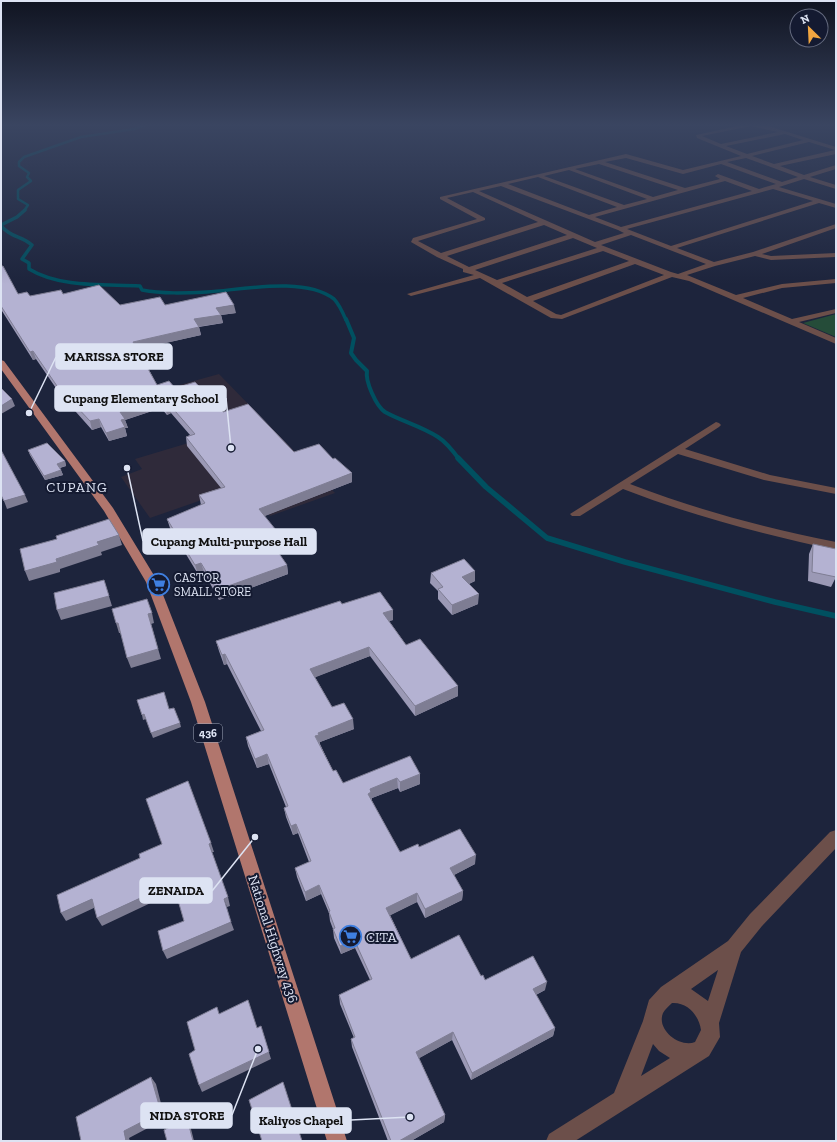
<svg xmlns="http://www.w3.org/2000/svg" width="837" height="1142" font-family="'Zilla Slab',serif">
<rect width="100%" height="100%" fill="#1d243c"/>
<path fill="#2f2a3a" d="M219,374L335,493L270,516L245,485L150,518L121,477L142,469L135,459L205,438L172,387Z"/>
<path fill="#254c39" d="M836,314V337L803,323Z"/>
<g fill="none" stroke-linecap="round" stroke-linejoin="round">
<path stroke="#005060" stroke-width="2.5" d="M24,211L28,205L18,199V190L31,181L27,177L29,173L19,166V162L24,157L81,137L134,129L149,124"/>
<path stroke="#005060" stroke-width="3.5" d="M1,225L17,217L25,210
M1,226C13,239 20,235 32,245L22,259L29,263V269C60,288 105,284 140,286L142,290C163,294 185,293 207,292C241,290 304,276 334,299C339,304 343,313 346,320"/>
<path stroke="#005060" stroke-width="4" d="M346,319L354,338L351,353L356,360L367,371C365,381 376,406 385,412C401,421 421,426 438,437C446,442 453,451 459,459"/>
<path stroke="#005060" stroke-width="5.5" d="M458,458L486,487L547,538L625,562L775,602L836,616"/>
<path fill="#6c4f4a" fill-rule="evenodd" d="M746,124L765,125L836,147V154L780,166L804,175L836,165V169L810,177L836,185V189L804,179L779,187L836,204V208L819,203L677,248L714,262L753,252L836,224V228L762,254L771,256L836,253V257L771,260L755,256L715,266L687,275L736,295L782,284L836,279V283L782,288L743,298L792,319L836,309V313L799,322L836,338V344L689,281L672,277L562,319L551,318L480,278L411,296L407,294L474,275L463,272V269L437,257L411,242L413,238L477,219L440,199V197L626,154L683,170L741,156L697,138L696,135ZM751,126L778,132L721,144L702,136ZM785,134L803,140L747,154L726,146ZM809,142L835,150L774,164L752,156ZM626,158L683,174L721,164L776,184L759,189L718,174L715,176L720,179L685,188L605,162ZM746,158L798,177L782,182L727,162ZM599,164L678,190L653,197L575,169ZM569,170L647,199L624,205L544,176ZM538,177L617,207L589,215L508,184ZM725,181L752,191L621,227L595,217ZM501,186L618,230L624,233L595,242L479,191ZM773,189L813,201L671,246L627,229ZM473,192L538,222L441,253L418,241L485,220V218L447,198ZM544,225L567,235L469,267L447,256ZM631,235L706,264L678,274L671,272L601,245ZM573,238L597,248L497,280L475,270ZM603,251L629,261L527,297L502,283ZM635,264L664,275L561,315L556,314L533,301Z
M716,422L719,423L721,425L719,427L685,449L770,475L836,488V494L764,480L678,454L630,484C697,510 766,528 836,542V550C763,534 692,516 623,489L580,516H572L570,514Z
M836,830V848L762,926L741,952L719,1023L720,1037L709,1056L575,1141H546L549,1134L614,1093L643,1021L649,1000L661,987L728,941L750,914L830,832ZM718,970L708,1001L691,989ZM672,1003C688,1002 699,1016 701,1030L695,1042C680,1048 656,1030 663,1013C665,1009 669,1006 672,1003ZM653,1044L659,1051L670,1058L641,1076Z"/>
<path fill="#b1766d" fill-rule="evenodd" d="M1,360L4,361L113,508L158,582L205,702L347,1141H327L191,702L146,582L104,511L1,369Z"/>
</g>
<path fill="#9b99b5" d="M1,266L18,294L30,296L63,294L120,305H165L236,313L221,315L223,323L199,327L201,335L138,349L157,385L175,388L223,412L294,452L352,482L264,516L281,545L274,547L287,565L288,574L219,600L204,572L198,574L170,528L167,519L201,505L199,495L221,488L187,446L186,437L190,435L171,413L167,415L161,408L125,420L128,428H125L127,436L109,441L101,427L92,430L60,394L36,359L33,360L2,311H1Z
M28,450L65,461L66,466L60,468L63,475L45,480L30,455Z
M813,544L836,577L831,587L808,581L809,554Z
M475,571V581L469,584L478,604L452,615L438,599V591L430,583L431,573Z
M342,604L393,610V620L389,621L406,645L458,696L415,716L370,656L315,677L332,707L354,729L320,742V744L333,771L343,783L420,774V784L400,792L398,788L372,798V801L400,852L419,847L475,864L454,875L463,891L462,900L425,918L417,902L390,915L411,959L481,976L485,980L545,990L536,995L555,1028L553,1036L471,1080L452,1040L419,1058L445,1115L444,1122L411,1141H388L352,1047L351,1039L354,1038L340,1004L339,995L370,980L355,948L341,954L334,938L333,929L330,921L329,913L321,894L306,901L297,877L295,868L309,862L298,833L293,835L286,817L284,808L286,807L269,764L257,768L248,746L246,737L261,731L227,664L224,665L219,651L216,641Z"/>
<path fill="#7e7d93" d="M234,305L236,313L221,315L223,323L196,327L194,319L216,308Z
M199,327L201,335L135,350L133,342Z
M33,351L36,359L33,360L30,352Z
M12,399L15,406L1,414V406Z
M159,400L161,408L125,420L128,428H125L127,436L109,441L106,433L121,420L120,412Z
M169,404L171,413L167,415L165,406Z
M99,419L101,427L92,430L90,421Z
M65,461L66,466L58,468L57,464Z
M61,470L63,475L45,480L44,476Z
M352,473V482L260,518L259,509Z
M25,495L28,502L7,509L4,501Z
M119,535L122,545L101,552L102,555L60,569V572L29,581L25,571L97,542Z
M280,535L281,545L270,548L269,539Z
M201,563L204,572L198,574L195,565Z
M287,565L288,574L219,600L217,590Z
M475,571V581L462,587V577Z
M104,580L112,606L61,620L57,610Z
M479,594L478,604L452,615V605Z
M393,610V620L384,623L383,613Z
M152,613L154,623L151,624L161,659L131,668L127,658L148,614Z
M116,623H118L122,633H119Z
M369,647L370,656L311,679L310,669Z
M225,654L227,664L224,665L222,655Z
M458,686V696L415,716V706Z
M144,714L146,719L143,720L142,715Z
M353,719L354,729L320,742V744L315,736L318,733Z
M180,723L181,727L153,738L151,733Z
M267,754L269,764L257,768L255,759Z
M420,774V784L400,792V782Z
M397,778L398,788L372,798V802L368,794L370,789Z
M296,824L298,833L293,835L291,826Z
M211,843L214,852H212L209,844Z
M476,855L475,864L450,877V868Z
M173,883L176,891L102,926L97,918Z
M319,885L321,894L306,901L305,892Z
M463,891L462,900L425,918V909Z
M417,893V902L387,917L386,908Z
M228,897L230,906L227,907L224,899Z
M92,899L96,907L66,921L61,913Z
M231,922L234,930L167,959L163,951Z
M354,939L355,948L341,954L340,946Z
M547,982L545,990L531,997L533,989Z
M261,1026L271,1059L202,1092L199,1085Z
M555,1028L553,1036L471,1080L472,1073Z
M453,1032L452,1040L416,1060V1052Z
M151,1077L156,1084L165,1119L129,1138L130,1141H126L124,1131Z
M445,1115L444,1122L411,1141H399Z
M187,1118L189,1121L194,1141H193Z"/>
<path fill="#b4b2d2" stroke="#7e7d93" d="M1,266H3L18,294L27,292L30,296L61,290L63,294L99,285L120,305L160,297L165,305L226,292L234,305L216,308L221,315L194,319L199,327L133,342L157,385L169,381L175,388L195,382L223,412L248,404L294,452L319,444L333,459L335,458L352,473L259,509L280,535L269,539L287,565L217,590L201,563L195,565L167,519L205,503L199,495L225,487L186,437L195,434L169,404L165,406L159,400L120,412L125,419L121,420L125,427L106,433L99,419L90,421L57,386L33,351L30,352L1,306Z
M1,388L12,399L1,406Z
M47,443L65,461L57,464L61,470L44,476L28,450Z
M1,450L25,495L4,501L1,495Z
M109,519L119,535L97,542L99,545L56,559L57,562L25,571L20,549L57,539L56,536Z
M813,544L836,549V577L812,572Z
M464,559L475,571L462,577L479,594L452,605L438,589L443,587L431,573Z
M104,580L109,596L57,610L54,593Z
M380,592L393,610L383,613L406,645L420,639L458,686L415,706L369,647L310,669L332,707L344,703L353,719L318,733L319,735L315,736L333,771L336,770L343,783L410,756L420,774L400,782L397,778L370,789L371,792L368,794L400,852L418,844L419,847L460,829L476,855L450,868L463,891L425,909L417,893L386,908L411,959L459,935L481,976L483,975L485,980L533,956L547,982L533,989L555,1028L472,1073L453,1032L416,1052L445,1115L399,1141H391L351,1039L355,1037L339,995L372,979L354,939L340,946L333,929L335,928L329,912L330,911L319,885L305,892L295,868L311,861L296,824L291,826L284,808L288,806L267,754L255,759L246,737L264,730L225,654L222,655L216,641L340,601L342,604Z
M147,599L152,613L148,614L158,649L127,658L118,623H116L112,609Z
M164,692L169,709L174,708L180,723L151,733L144,714L142,715L137,700Z
M188,781L211,843L209,844L228,897L224,899L231,922L163,951L158,931L184,921L173,883L97,918L92,899L61,913L57,895L140,858L139,854L162,844L146,799Z
M248,1000L257,1028L261,1026L269,1052L199,1085L189,1054L195,1050L187,1022L217,1007L219,1014Z
M151,1077L161,1112L124,1131L126,1141H81L76,1117Z
M283,1082L302,1141H262L249,1100Z
M187,1118L193,1141H167L164,1130Z"/>
<linearGradient id="sky" x2="0" y2="1"><stop stop-color="#101421"/><stop offset="0.44" stop-color="#3a4561"/><stop offset="1" stop-color="#3a4561" stop-opacity="0"/></linearGradient>
<rect width="837" height="284" fill="url(#sky)"/>
<defs>
<symbol id="supermarket-ring" viewBox="-11 -11 22 22"><circle r="9.5" fill="#141a31" stroke="#3f7fe0" stroke-width="1.5"/><path d="M-6-5.5h2.5l.6 2H6L4.5 2H-2.5L-4.4-4H-6ZM-1.5 3.2a1.3 1.3 0 1 0 .1 0ZM3 3.2a1.3 1.3 0 1 0 .1 0Z" fill="#3f7fe0"/></symbol>
</defs>
<g fill-rule="evenodd">
<use href="#supermarket-ring" x="146" y="572" width="25" height="25"/>
<use href="#supermarket-ring" x="338" y="924" width="25" height="25"/>
</g>
<g text-anchor="middle" dominant-baseline="central" stroke-width="4" stroke-linejoin="round" paint-order="stroke">
<rect fill="#141a31" stroke="#a1a7b9" stroke-width="1" x="194" y="724" width="28" height="18" rx="3"/>
<g font-size="11" font-weight="bold" fill="#dde3f3">
<text x="208" y="733">436</text>
</g>
<g font-size="12" fill="#dde3f3" stroke="#141a31" text-anchor="start">
<text x="174" y="578">CASTOR<tspan x="174" dy="14">SMALL STORE</tspan></text>
</g>
<g font-size="14" letter-spacing="1" fill="#dde3f3" stroke="#141a31">
<text x="77" y="487">CUPANG</text>
</g>
<g font-size="14" fill="#dde3f3" stroke="#141a31" text-anchor="start">
<text x="366" y="937">CITA</text>
</g>
<g font-size="14" fill="#dde3f3" stroke="#141a31">
<text transform="translate(273 939) rotate(72)">National Highway 436</text>
</g>
</g>
<path fill="none" stroke="#dde3f3" stroke-width="1.5" d="M29 413L56 357M231 448L226 398M127 468L143 541M255 837L212 891M258 1049L232 1115M410 1117L351 1120"/>
<g fill="#dde3f3" stroke="#141a31" stroke-width="1.5">
<circle cx="29" cy="413" r="4"/>
<circle cx="231" cy="448" r="4"/>
<circle cx="127" cy="468" r="4"/>
<circle cx="255" cy="837" r="4"/>
<circle cx="258" cy="1049" r="4"/>
<circle cx="410" cy="1117" r="4"/>
</g>
<g fill="#dde3f3" stroke="#dde3f3" stroke-width="1.5">
<rect x="56" y="344" width="116" height="25" rx="4"/>
<rect x="55" y="386" width="171" height="25" rx="4"/>
<rect x="143" y="529" width="173" height="25" rx="4"/>
<rect x="140" y="878" width="72" height="25" rx="4"/>
<rect x="141" y="1103" width="91" height="25" rx="4"/>
<rect x="251" y="1108" width="100" height="25" rx="4"/>
</g>
<g font-size="13" text-anchor="middle" font-weight="bold" fill="#111">
<text x="114" y="361">MARISSA STORE</text>
<text x="141" y="403">Cupang Elementary School</text>
<text x="229" y="546">Cupang Multi-purpose Hall</text>
<text x="176" y="895">ZENAIDA</text>
<text x="187" y="1120">NIDA STORE</text>
<text x="301" y="1125">Kaliyos Chapel</text>
</g>
<rect width="837" height="1142" fill="none" stroke="#dde3f3" stroke-width="4"/>
<g transform="translate(809 28) rotate(336)"><circle r="19" fill="#141a31" stroke="#646a7f"/>
<path d="M0-3L7 15L0 10L-7 15Z" fill="#f1a540"/>
<text y="-6" font-size="11" font-weight="bold" text-anchor="middle" fill="#dde3f3">N</text>
</g>
</svg>
